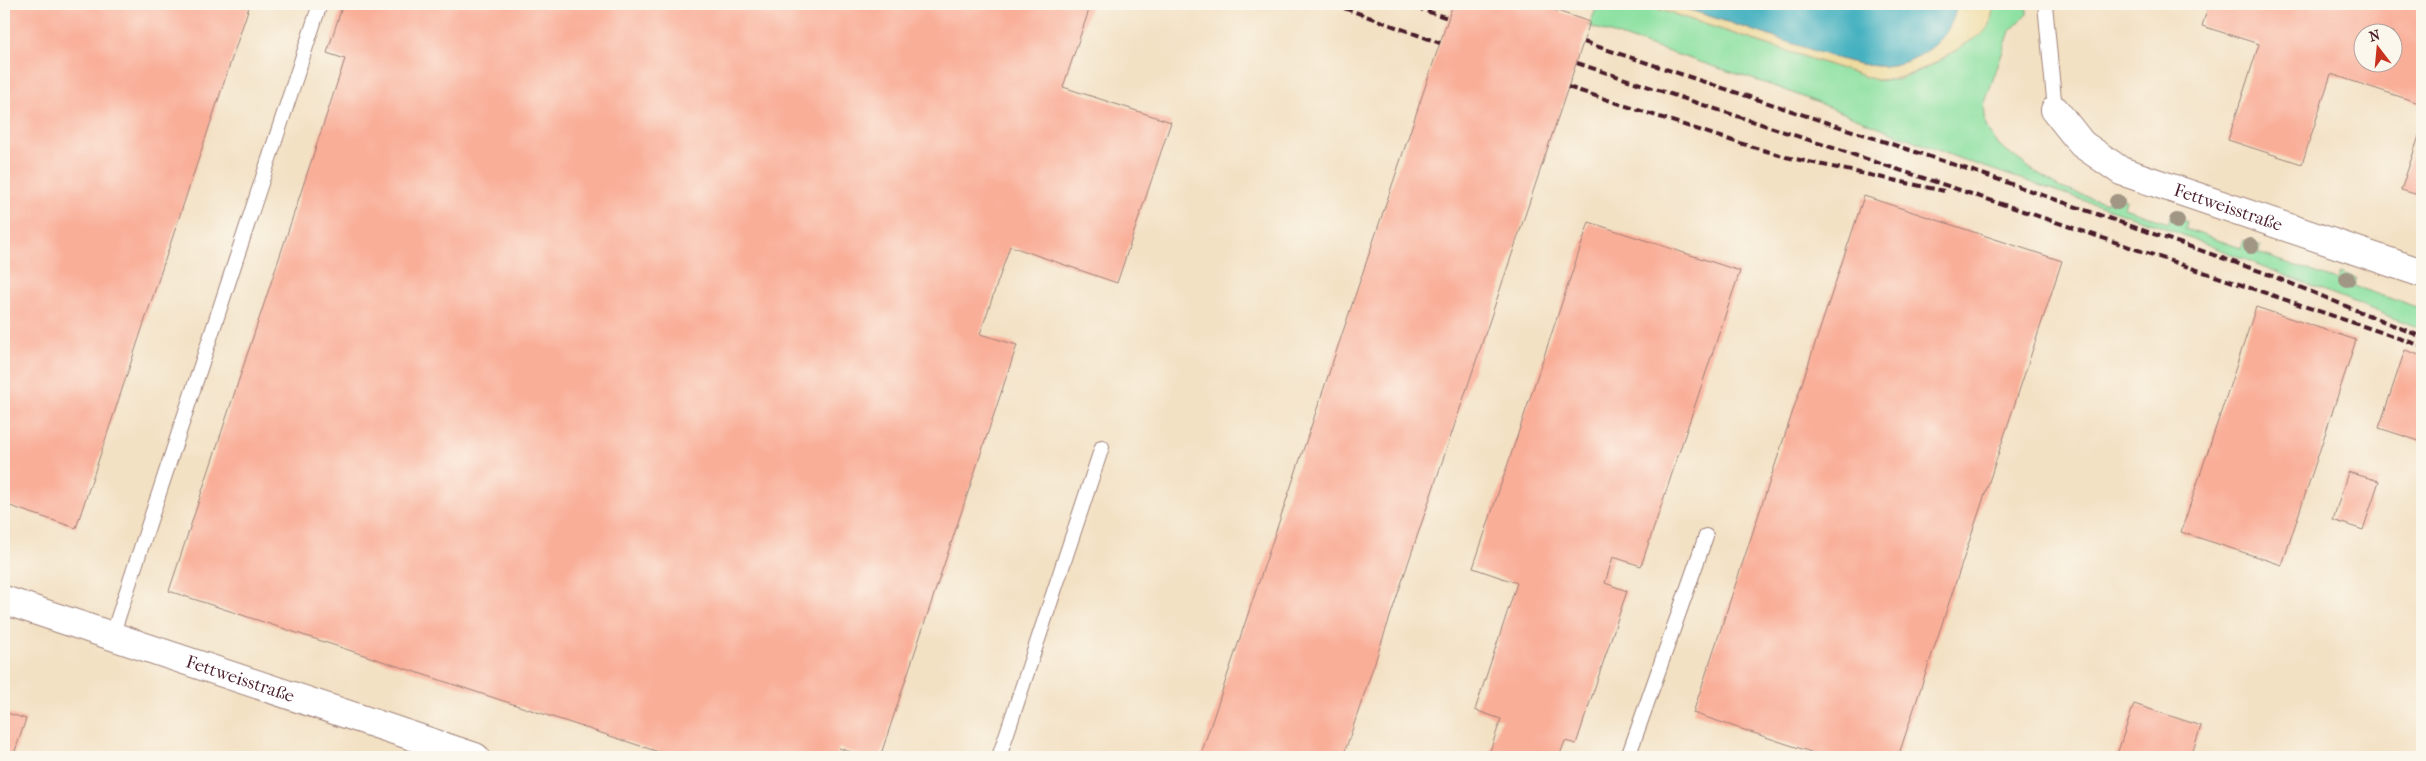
<svg xmlns="http://www.w3.org/2000/svg" width="2426" height="761" font-family="'IM FELL French Canon',serif">
<rect width="100%" height="100%" fill="#fbf7ec"/>
<filter id="ink" filterUnits="userSpaceOnUse"><feTurbulence type="fractalNoise" baseFrequency=".02" numOctaves="2"/><feDisplacementMap in="SourceGraphic" scale="10" xChannelSelector="R" yChannelSelector="G"/><feConvolveMatrix kernelMatrix="1 2 1 2 8 2 1 2 1" color-interpolation-filters="sRGB"/></filter>
<filter id="wash" filterUnits="userSpaceOnUse"><feTurbulence type="fractalNoise" baseFrequency=".0096" numOctaves="4" result="noise"/><feDisplacementMap in="SourceGraphic" scale="20" xChannelSelector="R" yChannelSelector="G"/><feGaussianBlur stdDeviation="1.12" result="paint"/><feColorMatrix in="noise" values="0 0 0 0 0 0 0 0 0 0 0 0 0 0 0 0 0 1.4 0 .05"/><feComposite in="paint" operator="in"/></filter>
<g filter="url(#wash)">
<rect width="100%" height="100%" fill="#f3e1c4"/>
<path fill="#8de1a2" stroke="#6c8066" d="M1598,4H1643L1876,80C1882,80 1889,81 1896,80C1923,74 1978,41 1992,15C1993,12 1993,7 1994,4H2027V14L2010,31L1984,105L1986,126L1991,135L1999,145L2036,173L2061,188L2107,203L2110,195L2126,200L2124,208L2168,223L2171,215L2187,221L2185,229L2241,248L2244,240L2260,246L2258,253L2337,280L2340,272L2356,278L2354,286L2422,309V329L2160,226L1958,158L1780,88L1589,26Z"/>
<path fill="#eeda9e" stroke="#9c7c64" d="M1643,4H1671C1713,17 1755,31 1797,45C1823,53 1850,65 1878,66C1912,67 1954,41 1956,4H1994L1990,25L1982,34C1946,54 1919,80 1876,80Z"/>
<path fill="#44b1c0" stroke="#476876" d="M1671,4H1956C1954,41 1913,67 1878,66C1850,65 1823,53 1797,45C1755,31 1713,17 1671,4Z"/>
<g id="blocks">
<path fill="#f9ae98" fill-rule="evenodd" d="M4,4H250L76,528L4,504Z
M343,4H1091L1063,87L1171,122L1117,283L1010,246L980,334L1017,345L880,757H866L839,748L836,757H674L169,591L345,59L327,53Z
M1453,4H1536L1590,22L1343,757H1200Z
M2163,4H2178L2176,9Z
M2209,4H2422V104L2331,74L2302,164L2228,140L2259,44L2202,26ZM2364,32H2394V62H2364Z
M2422,127V196L2401,190Z
M1864,196L2062,261L1898,757H1826L1693,713Z
M1589,222L1740,271L1641,566L1613,557L1605,583L1627,591L1576,744L1565,741L1559,757H1488L1501,719L1475,710L1517,583L1473,568Z
M2256,307L2356,340L2282,565L2181,532Z
M2405,350L2422,356V442L2379,428Z
M2348,472L2379,481L2363,530L2333,520Z
M2134,704L2201,726L2191,757H2116Z
M4,712L26,719L13,757H4Z"/>
</g>
</g>
<g filter="url(#ink)">
<use href="#blocks" fill-opacity="0" stroke="#9e8078" stroke-width="1"/>
<g fill="none" stroke-linecap="round" stroke-linejoin="round">
<defs>
<path id="lane" d="M2045,4L2055,110
M112,636L320,4
M999,757L1102,447
M1628,757L1706,536"/>
<g id="street">
<path id="s1" d="M2055,110L2082,144L2121,171L2422,273"/>
<path id="s2" d="M4,600L475,757"/>
</g>
</defs>
<use href="#lane" stroke="#9e8078" stroke-width="16"/>
<use href="#street" stroke="#9e8078" stroke-width="30"/>
<use href="#lane" stroke="#fff" stroke-width="14"/>
<use href="#street" stroke="#fff" stroke-width="28"/>
<path stroke="#4a1f2b" stroke-width="4" stroke-dasharray="8 4" stroke-linecap="butt" d="M1333,4L1440,43
M1404,4L1448,18
M1584,42L1994,178L2265,273L2422,337
M1577,63L2029,213L2422,346
M1568,87L1733,141L1786,157L1944,191"/>
</g>
<g fill="#a19684">
<circle cx="2117" cy="202" r="8"/>
<circle cx="2177" cy="221" r="8"/>
<circle cx="2251" cy="246" r="8"/>
<circle cx="2347" cy="279" r="8"/>
</g>
</g>
<g text-anchor="middle" dominant-baseline="central" stroke-width="5" stroke-linejoin="round" paint-order="stroke">
<g font-size="18" fill="#4a1f2b" stroke="#fbf7ec">
<text stroke="none"><textPath href="#s1" startOffset="204">Fettweisstraße</textPath></text>
<text stroke="none"><textPath href="#s2" startOffset="249">Fettweisstraße</textPath></text>
</g>
</g>
<rect width="2426" height="761" fill="none" stroke="#fbf7ec" stroke-width="20"/>
<g transform="translate(2378 48) rotate(344)"><circle r="24" fill="#fbf7ec" stroke="#b4a19f"/>
<path d="M0-4L9 19L0 12L-9 19Z" fill="#c8321e"/>
<text y="-8" font-size="14" font-weight="bold" text-anchor="middle" fill="#4a1f2b">N</text>
</g>
</svg>
